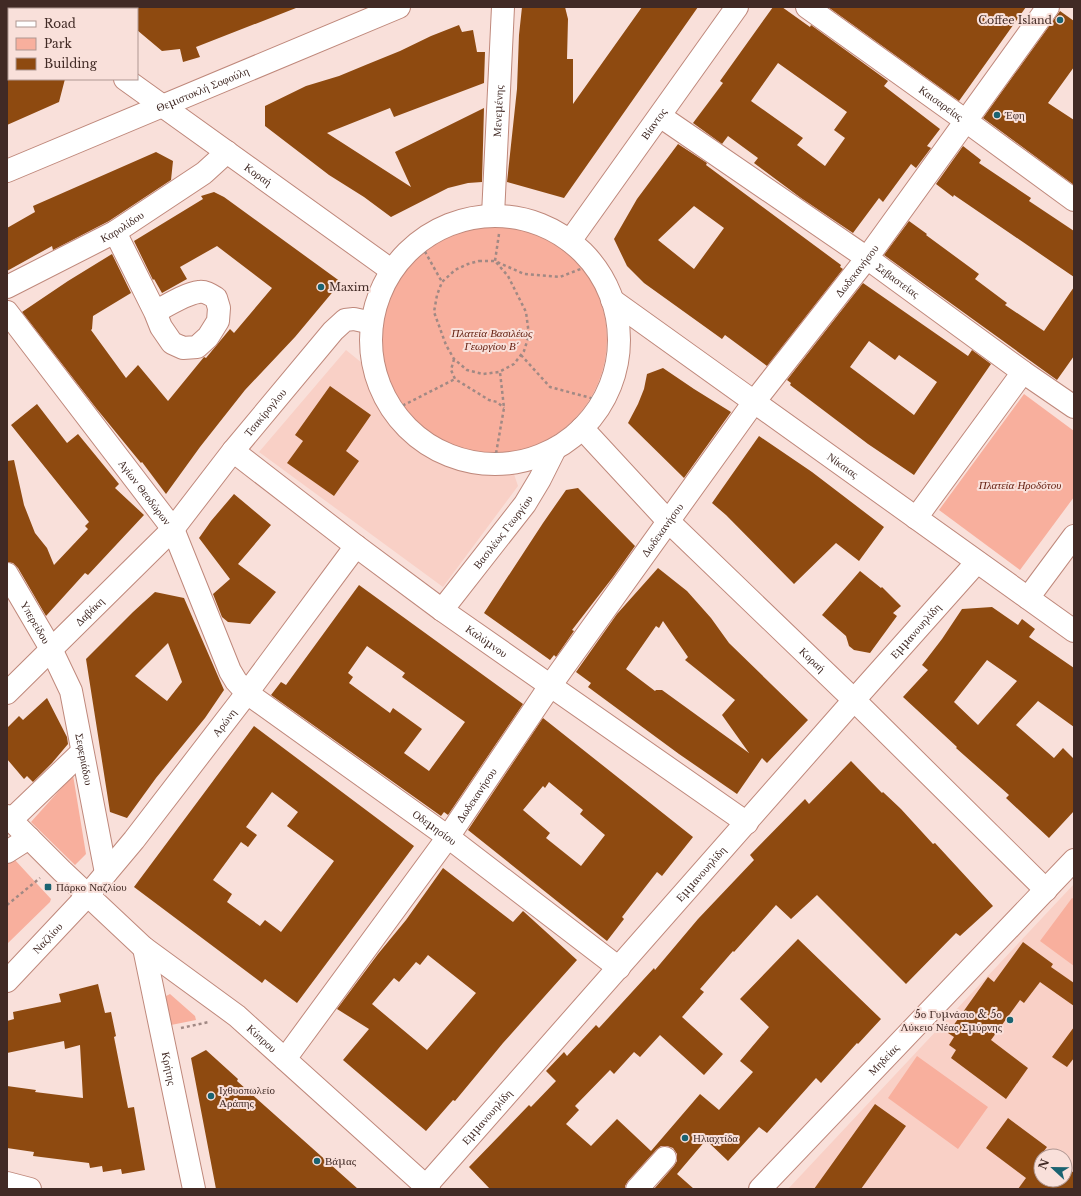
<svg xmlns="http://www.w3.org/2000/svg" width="1081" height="1196" font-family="'Libre Baskerville',serif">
<rect width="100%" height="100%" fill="#f9e0da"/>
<path fill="#f9d0c6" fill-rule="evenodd" d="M346,350L362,363L368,386L382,413L405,441L434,459L464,470L487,473L514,474L518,486L443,587L259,452ZM295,435L359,461L334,496L288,463L303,441Z
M1074,884V1189H788ZM1041,1156H1065V1180H1041Z"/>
<path fill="#f8af9d" d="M377 339a115 115 0 1 1 230 0a115 115 0 1 1-230 0Z
M1024,394L1074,431V497L1020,570L939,510Z
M73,775L86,854L75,865L31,822Z
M15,860L51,899L50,902L7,944V862Z
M1072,898L1074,899V966L1040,941Z
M170,994L195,1016L196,1020L171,1025L164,997Z
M917,1056L988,1107L958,1149L888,1098Z"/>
<path fill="#8e4a10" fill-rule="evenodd" d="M137,7H296V8L196,47L200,57L183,62L180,49L162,51L137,30Z
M522,7H565L568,19L567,59H573V104L642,7H698L564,198L507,182L517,89L519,35Z
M773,7H782L810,27L811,25L888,81L884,86L940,129L927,146L931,148L916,168L911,164L883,202L879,198L853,233L801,198L754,163L758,158L728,136L722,144L693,123L723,83L720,81ZM778,63L847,112L834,130L845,138L825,166L797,145L803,138L751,101Z
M828,7H1026L959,101Z
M1060,11L1074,21V67L1048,103L1074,120V185L983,118Z
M459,25L462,32L473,30L477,52H485L484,83L394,117L390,108L327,133L411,187L395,152L484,108L482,182L468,183L448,188L391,217L364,197L329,175L265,126V106L306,86L339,76L368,64L400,51L431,36Z
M7,79H65L59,102L7,125Z
M678,144L707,163L706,165L841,265L840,267L843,269L767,366L725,335L722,339L644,283L627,266L614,239L637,199ZM694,206L724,228L694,269L658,240Z
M963,146L981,160L979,163L1031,198L1029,201L1074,231V277L954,195L953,197L936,184Z
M156,152L173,161L171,180L109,221L53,250L52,246L7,271V228L35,212L33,206Z
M214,192L224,197L341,282L295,337L245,390L200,447L166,494L142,462L141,463L96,408L22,312L68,281L112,254L131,293L93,316L92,329L91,330L126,378L138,365L168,401L204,357L206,358L230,329L234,333L272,288L217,246L180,267L187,279L162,293L154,279L153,280L134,241L203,199L201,196Z
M909,221L927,234L926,235L979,274L975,279L1007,303L1005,305L1044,331L1074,287V356L1057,380L884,255Z
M863,283L968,356L972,350L991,364L914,475L868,444L790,385L791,383L787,380ZM869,341L895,360L899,355L937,382L914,415L850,367Z
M663,368L694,389L731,412L684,478L628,423L638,404L644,389L647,374Z
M330,386L371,415L346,451L359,461L334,496L287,463L303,441L295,435Z
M37,404L67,443L78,434L119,484L115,488L144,515L88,575L85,573L46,616L18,568L13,563L7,562V461L14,460L24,505L35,533L47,548L54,565L88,529L85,526L89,522L11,425Z
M759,436L812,472L884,527L859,561L836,543L794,584L726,515L712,503Z
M578,488L635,546L613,577L572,630L574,631L556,657L554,655L550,660L484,613L543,523L566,490Z
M234,494L271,525L238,564L276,592L250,624L228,622L222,617L213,594L230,579L199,538L211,521Z
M658,568L687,591L711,618L729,643L808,720L767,763L762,758L737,794L679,754L588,687L591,683L576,672L617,614ZM663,621L688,657L685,660L735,700L722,715L749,753L662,690H656L655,691L626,669L656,626L659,628Z
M860,571L881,588L882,587L901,606L893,613L897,616L870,653L854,650L849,646L846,636L822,615Z
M359,585L523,704L448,815L444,812L441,816L271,695L281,682L286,685ZM367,646L405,673L402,677L465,722L429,771L404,753L422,729L393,708L390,713L349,683L353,677L348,673Z
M155,592L184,598L224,690L205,718L156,778L127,818L110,812L86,659L133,612ZM168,643L182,682L167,701L135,676Z
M992,607L1018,625L1022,619L1035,629L1029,637L1074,668V727L1038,701L1016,725L1054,758L1063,748L1074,759V811L1049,838L1006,798L1009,795L956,748L957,747L903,697L928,670L922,665L942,639L962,609ZM987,660L1017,681L978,725L954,702Z
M47,698L67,737L68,744L52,763L33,782L27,776L24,779L7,759V728L19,716L23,720Z
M543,718L693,837L662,876L657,872L622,917L624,919L607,941L468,830ZM549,782L583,810L580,814L605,835L581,866L546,838L550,833L523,810L543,786L545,788Z
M254,726L414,846L297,1003L265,979L262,983L134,887ZM272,792L298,812L287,826L334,861L281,932L265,920L260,926L227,902L232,894L213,880L241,842L248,847L257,835L246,827Z
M851,761L882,793L883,792L901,809L933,844L935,843L993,906L960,936L956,933L906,984L817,895L791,919L776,905L734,952L733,951L700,989L704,992L682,1017L723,1054L704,1075L660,1035L640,1057L634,1052L614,1074L610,1070L575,1106L579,1110L566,1124L591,1146L617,1119L651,1151L700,1094L719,1110L753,1072L740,1061L769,1027L740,999L798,939L881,1019L858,1044L857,1043L821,1083L816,1078L767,1133L759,1127L728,1161L706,1140L677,1174L694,1189H654L674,1166L677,1161V1154L673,1148L667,1146H661L656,1150L628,1181L625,1186V1189H490L469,1167L529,1105L531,1107L556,1081L546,1071L564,1052L567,1056L596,1025L599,1028L654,968L655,970L698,919L754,860L750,855L805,799L809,804Z
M443,868L513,922L523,911L577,960L503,1043L455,1101L453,1100L426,1131L343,1060L369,1029L337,1009L378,954L406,920ZM428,955L476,993L427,1050L372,1004L394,978L399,982L416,962L420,965Z
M1023,942L1053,964L1051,967L1074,983V1006L1040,982L1024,1003L1020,1000L991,1040L1028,1068L1006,1099L951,1058L956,1050L949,1045L954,1037L948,1033L988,977L994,982Z
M98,984L105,1013L111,1012L116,1036L114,1037L128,1108L134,1107L145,1170L122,1174L121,1169L103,1172L102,1166L90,1168L89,1163L33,1156L34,1152L7,1148V1086L36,1090L35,1092L83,1098L80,1045L65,1049L64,1041L7,1053V1021L14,1019L13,1012L61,1002L59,994Z
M1074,1027V1058L1067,1067L1052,1057Z
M206,1050L238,1079L237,1081L358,1189H216L191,1058Z
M875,1104L906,1126L861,1189H814Z
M1008,1118L1047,1147L1044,1151L1051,1156H1041V1180H1065V1166L1074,1173V1189H1018L1026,1178L986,1148Z"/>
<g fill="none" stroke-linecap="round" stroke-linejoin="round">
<defs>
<g id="minor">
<path d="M28,7L30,9"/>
<path id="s1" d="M807,7L966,121L1074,200"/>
<path id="s2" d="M125,79L391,270"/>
<path id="s3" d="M660,116L867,258L1023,372L1074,407"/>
<path id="s4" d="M7,171L399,7"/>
<path id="s5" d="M493,215L503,7"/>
<circle cx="495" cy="340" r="124"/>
<path d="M115,232L155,312L161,327L172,343L183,348L197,347L208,337L218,321L219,308L216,298C211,295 205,291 199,292C187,293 166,306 155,312"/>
<path id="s6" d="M570,241L737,7"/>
<path id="s7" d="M7,287L115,232L204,173L227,152"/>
<path id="s8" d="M612,300L1074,631"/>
<path id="s9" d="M7,312L173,529L230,671L236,681L247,693L448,837L619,968"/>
<path id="s10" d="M582,428L668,521L854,700L1046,890"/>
<path id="s11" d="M233,451L356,546L442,610L747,823"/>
<path d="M916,518L1023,372"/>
<path id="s12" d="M7,574L51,649L71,691L106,873"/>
<path d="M1028,598L1074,536"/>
<path id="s13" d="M442,610L525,504L540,479L555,449"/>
<path id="s14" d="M7,693L173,529L233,451L333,331L345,320L354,319L372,323"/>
<path id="s15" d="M7,816L62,871L144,948L237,1016L429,1189"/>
<path d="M11,820L82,752"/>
<path d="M7,852L29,838"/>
<path id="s16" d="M144,948L194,1189"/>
<path id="s17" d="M7,981L87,896L134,840L247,693L356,546"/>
<path id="s18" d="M285,1059L448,837L550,686L754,402L867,258L1048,7"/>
<path d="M7,1183L30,1189"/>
<path id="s19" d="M426,1186L854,700L977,562"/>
<path d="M637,1189L665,1158"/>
<path id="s20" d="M760,1189L1074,860"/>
</g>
</defs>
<use href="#minor" stroke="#bf887b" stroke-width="24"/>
<path stroke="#a18984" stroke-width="2.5" stroke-dasharray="3 3" stroke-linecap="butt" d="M499,234L495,261L524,274L560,277L583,268L592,263
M419,241L442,282
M479,261H495L508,276L526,312L529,335L524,351L514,364L499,372L483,374L467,370L454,359L446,345L434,312L437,295L442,282L455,270L468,264Z
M521,355L550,387L602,401
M454,359L451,370L455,379L489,400L497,402L504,408
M392,411L455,379
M494,465L504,408L500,372
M7,905L40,878
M181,1028L209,1022"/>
<use href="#minor" stroke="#fff" stroke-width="22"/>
</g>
<g fill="#1a6371" stroke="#f9e0da" stroke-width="1.5">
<circle cx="1060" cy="20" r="4"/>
<circle cx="997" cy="115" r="4"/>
<circle cx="321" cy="287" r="4"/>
<rect x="44" y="883" width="8" height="8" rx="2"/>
<circle cx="1010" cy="1020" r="4"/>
<circle cx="211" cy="1096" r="4"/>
<circle cx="685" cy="1138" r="4"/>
<circle cx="317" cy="1161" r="4"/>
</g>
<g text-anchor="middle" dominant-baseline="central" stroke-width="4" stroke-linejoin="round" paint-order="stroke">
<g font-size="11" fill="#412a25" stroke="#f9e0da" text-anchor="start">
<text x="1052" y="20" text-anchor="end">Coffee Island</text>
<text x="1005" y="115">Έφη</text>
<text x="329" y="287">Maxim</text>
<text x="56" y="887">Πάρκο Ναζλίου</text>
<text x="1002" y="1014" text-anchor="end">5ο Γυμνάσιο &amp; 5ο<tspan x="1002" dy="13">Λύκειο Νέας Σμύρνης</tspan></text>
<text x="219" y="1090">Ιχθυοπωλείο<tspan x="219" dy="13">Αράπης</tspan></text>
<text x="693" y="1138">Ηλιαχτίδα</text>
<text x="325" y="1161">Βάμας</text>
</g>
<g font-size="11" fill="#412a25" stroke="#f9e0da">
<text stroke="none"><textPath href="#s4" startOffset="212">Θεμιστοκλή Σοφούλη</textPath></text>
<text stroke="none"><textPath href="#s1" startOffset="165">Καισαρείας</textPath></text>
<text stroke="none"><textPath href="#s5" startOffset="104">Μενεμένης</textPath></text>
<text stroke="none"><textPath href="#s6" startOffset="144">Βίαντος</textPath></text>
<text stroke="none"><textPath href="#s2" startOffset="164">Κοραή</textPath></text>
<text stroke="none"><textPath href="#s7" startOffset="130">Καρολίδου</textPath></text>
<text stroke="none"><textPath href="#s18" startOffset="974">Δωδεκανήσου</textPath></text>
<text stroke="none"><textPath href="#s3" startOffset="289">Σεβαστείας</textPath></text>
<text stroke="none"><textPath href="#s14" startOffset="382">Τσακίρογλου</textPath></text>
<text stroke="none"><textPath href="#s8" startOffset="284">Νίκαιας</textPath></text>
<text stroke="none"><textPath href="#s9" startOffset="227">Αγίων Θεοδώρων</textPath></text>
<text stroke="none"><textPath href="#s18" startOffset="650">Δωδεκανήσου</textPath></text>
<text stroke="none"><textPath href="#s13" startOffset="99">Βασιλέως Γεωργίου</textPath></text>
<text stroke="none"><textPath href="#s14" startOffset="116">Δαβάκη</textPath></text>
<text stroke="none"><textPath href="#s12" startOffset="56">Υπερείδου</textPath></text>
<text stroke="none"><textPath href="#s19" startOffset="740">Εμμανουηλίδη</textPath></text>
<text stroke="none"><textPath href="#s11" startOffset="317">Καλύμνου</textPath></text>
<text stroke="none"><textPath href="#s10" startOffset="327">Κοραή</textPath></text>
<text stroke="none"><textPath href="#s17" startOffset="338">Αρώνη</textPath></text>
<text stroke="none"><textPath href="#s12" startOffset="203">Σεφεριάδου</textPath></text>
<text stroke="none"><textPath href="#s18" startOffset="326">Δωδεκανήσου</textPath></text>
<text stroke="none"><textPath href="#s9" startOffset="685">Οδεμησίου</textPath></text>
<text stroke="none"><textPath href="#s19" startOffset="416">Εμμανουηλίδη</textPath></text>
<text stroke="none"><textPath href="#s17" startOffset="59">Ναζλίου</textPath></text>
<text stroke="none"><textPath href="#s15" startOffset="339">Κύπρου</textPath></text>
<text stroke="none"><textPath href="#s20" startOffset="179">Μηδείας</textPath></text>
<text stroke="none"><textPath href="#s16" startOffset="123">Κρήτης</textPath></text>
<text stroke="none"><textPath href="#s19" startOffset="92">Εμμανουηλίδη</textPath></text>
</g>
<g font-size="11" font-style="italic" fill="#611c0d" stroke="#f9e0da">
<text x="492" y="333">Πλατεία Βασιλέως<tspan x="492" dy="13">Γεωργίου Β΄</tspan></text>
<text x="1020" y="485">Πλατεία Ηροδότου</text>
</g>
</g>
<rect width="1081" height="1196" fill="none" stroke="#412a25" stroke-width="16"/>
<rect x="8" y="8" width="130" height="72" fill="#f9e0da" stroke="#af9792"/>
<rect x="16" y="21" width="20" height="6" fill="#ffffff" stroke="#af9792"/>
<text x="44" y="28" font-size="12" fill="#412a25">Road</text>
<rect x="16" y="38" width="20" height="12" fill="#f8af9d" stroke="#af9792"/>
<text x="44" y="48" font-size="12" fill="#412a25">Park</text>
<rect x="16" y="58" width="20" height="12" fill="#8e4a10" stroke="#af9792"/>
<text x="44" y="68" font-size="12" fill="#412a25">Building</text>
<g transform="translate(1053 1168) rotate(292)"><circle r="19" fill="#f9e0da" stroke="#af9792"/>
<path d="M0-3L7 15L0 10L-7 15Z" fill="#1a6371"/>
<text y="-6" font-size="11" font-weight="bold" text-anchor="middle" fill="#412a25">N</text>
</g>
</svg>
